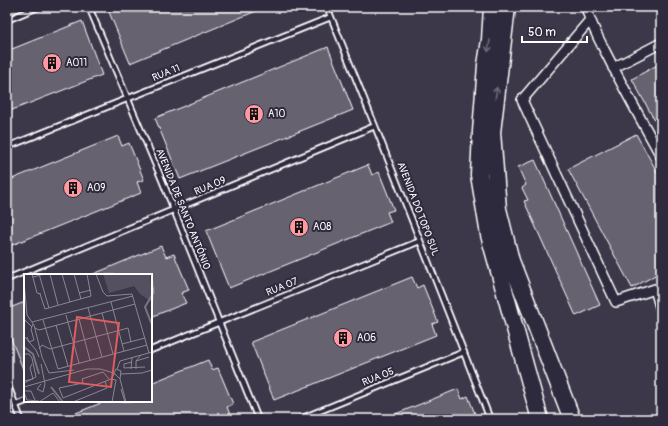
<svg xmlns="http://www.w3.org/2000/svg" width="668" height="426" font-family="Pangolin,sans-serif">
<rect width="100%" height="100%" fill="#3c3749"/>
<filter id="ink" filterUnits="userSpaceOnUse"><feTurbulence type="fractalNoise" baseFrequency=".025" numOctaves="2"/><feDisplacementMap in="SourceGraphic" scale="8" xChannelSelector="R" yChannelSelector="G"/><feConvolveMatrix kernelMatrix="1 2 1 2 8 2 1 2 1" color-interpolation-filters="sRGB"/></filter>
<g filter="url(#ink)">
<path fill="#666270" stroke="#fff" d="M107,7H266L130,63Z
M82,21L102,75L7,112V51Z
M328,47L353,110L180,179L155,118Z
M661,63V132L632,79Z
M636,134L661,179V276L659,273L632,288L568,169Z
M118,136L122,146L129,143L144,180L137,182L141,193L7,247V181Z
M535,160L600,305L576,316L524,201L528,200L522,188L526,185L518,167Z
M368,165L372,175L379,172L394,210L387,212L391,222L229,288L206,231Z
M161,246L166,257L174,254L189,290L181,293L186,303L151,317V275H91Z
M412,277L417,288L423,285L438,322L432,324L436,335L274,400L251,342Z
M25,302V368L23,369L7,329V309Z
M208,360L212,370L218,368L233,404L227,407L231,417L227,419H61L106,401H151V383Z
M458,389L462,399L468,396L477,419H383Z
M640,415L642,419H628Z"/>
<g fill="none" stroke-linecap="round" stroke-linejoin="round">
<defs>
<path id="lane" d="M89,7L162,180L258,419
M327,7L375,126L490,419
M7,20L38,7
M7,147L331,17
M7,279L375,126
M151,350L420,241
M7,383L21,419
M16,405L26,401
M300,419L464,352"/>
<path id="street" d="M586,7C591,26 601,43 610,61C626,93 644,125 661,156
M590,20L522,100L616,302L655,289L661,310
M613,68L661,43"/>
<path id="highway" d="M492,7L490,40L486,65L481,132L479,175L489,235L540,419
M507,7L492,132L498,209L511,261L572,419"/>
</defs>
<use href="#lane" stroke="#fff" stroke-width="8"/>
<use href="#street" stroke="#fff" stroke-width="12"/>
<use href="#highway" stroke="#fff" stroke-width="19"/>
<use href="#lane" stroke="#2f2a3d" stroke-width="4.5"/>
<use href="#street" stroke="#2f2a3d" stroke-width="9"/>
<use href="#highway" stroke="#2f2a3d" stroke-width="16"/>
</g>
<defs><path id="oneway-shaft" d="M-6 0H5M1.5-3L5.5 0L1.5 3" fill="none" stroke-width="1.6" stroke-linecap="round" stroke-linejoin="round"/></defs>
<g stroke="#6d6a77">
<use href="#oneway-shaft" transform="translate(489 46) rotate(99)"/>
<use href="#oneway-shaft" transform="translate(496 93) rotate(-83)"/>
</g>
</g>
<defs>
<symbol id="building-disc" viewBox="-11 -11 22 22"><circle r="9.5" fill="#ff9aa2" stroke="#2f2a3d"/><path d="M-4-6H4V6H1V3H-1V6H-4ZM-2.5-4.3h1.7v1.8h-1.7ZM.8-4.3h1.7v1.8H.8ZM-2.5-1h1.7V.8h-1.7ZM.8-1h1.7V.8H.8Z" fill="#111"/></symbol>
</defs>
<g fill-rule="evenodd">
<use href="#building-disc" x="41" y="52" width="22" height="22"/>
<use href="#building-disc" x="243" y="103" width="22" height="22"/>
<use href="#building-disc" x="62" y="177" width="22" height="22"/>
<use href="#building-disc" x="288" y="216" width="22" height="22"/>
<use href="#building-disc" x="332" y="327" width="22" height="22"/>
</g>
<g text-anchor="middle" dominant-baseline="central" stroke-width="4" stroke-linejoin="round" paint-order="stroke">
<g font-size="10" fill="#fff" stroke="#2f2a3d" text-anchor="start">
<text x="66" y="63">A011</text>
<text x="268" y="114">A10</text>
<text x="87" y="188">A09</text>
<text x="313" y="227">A08</text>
<text x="357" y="338">A06</text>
</g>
<g font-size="10" fill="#fff" stroke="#2f2a3d">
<text transform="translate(166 73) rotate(-22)">RUA 11</text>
<text transform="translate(210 186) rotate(-23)">RUA 09</text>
<text transform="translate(183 209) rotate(68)">AVENIDA DE SANTO ANTÓNIO</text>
<text transform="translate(418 209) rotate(69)">AVENIDA DO TOPO SUL</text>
<text transform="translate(282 287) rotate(-22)">RUA 07</text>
<text transform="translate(378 377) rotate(-22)">RUA 05</text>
</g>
</g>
<g transform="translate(24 274)">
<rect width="128" height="128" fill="#3c3749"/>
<path d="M79,0H126L128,28L116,20L110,12L85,19Z" fill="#555060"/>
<path fill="none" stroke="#797682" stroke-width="2" d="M128,21L121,33L128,51M0,73L9,80L15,100M27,113L39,128"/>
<path fill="none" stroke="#8a8792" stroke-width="1" d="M8,0L13,19L17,20M15,0L25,34M26,0L34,31M38,0L46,28M50,0L57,25M72,0L79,18L83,22L108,20L125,79M9,3L21,0M0,8L3,41L10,51L18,83M55,19L67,16M16,20L21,35L67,22L63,0M87,28L100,77M64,34L78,83M78,39L89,80M42,41L55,89M55,45L66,86M19,46L34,95L123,71M8,48L109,22M32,51L44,92M0,54L1,46L8,53M11,54L15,56L111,30M0,62L12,76L15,83M3,63L5,68L10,66L7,55L9,50M98,70L121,64M15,75L18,71L26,75L104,54L107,68M0,80H5L8,84L12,103L0,109M18,83L25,99L50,96M112,87L125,83M108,88L100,90V94L121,93M93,95L96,87L128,78M107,95L108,83M112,95V87L117,81M97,100L118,99L128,96M87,105L92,106L88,128M96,105L97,97L92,95L90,99L96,105L102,128M86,106L79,98L58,105L59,109L35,114L39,124L87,105L91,99M0,107L9,105L6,94L8,90M17,110L13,115L19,118L21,110L17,90M0,113L63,95H76L90,99M97,115L101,128M0,117H7L11,126M0,118L3,126L15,127M15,128L29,119L36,128M49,128L83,114L81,107"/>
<path fill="#e05e5e" fill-opacity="0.15" stroke="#e05e5e" stroke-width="2" d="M53,43L95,49L87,113L45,108Z"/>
<rect width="128" height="128" fill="none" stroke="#fff" stroke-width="2"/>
</g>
<rect width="668" height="426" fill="none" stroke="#2f2a3d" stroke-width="24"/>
<rect x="12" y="12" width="644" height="402" fill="none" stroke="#fff" stroke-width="1.5" filter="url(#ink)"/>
<path d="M522 36v6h65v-6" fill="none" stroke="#ffffff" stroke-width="2"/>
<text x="528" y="36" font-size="12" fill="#ffffff" stroke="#2f2a3d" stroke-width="3" paint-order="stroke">50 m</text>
</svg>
